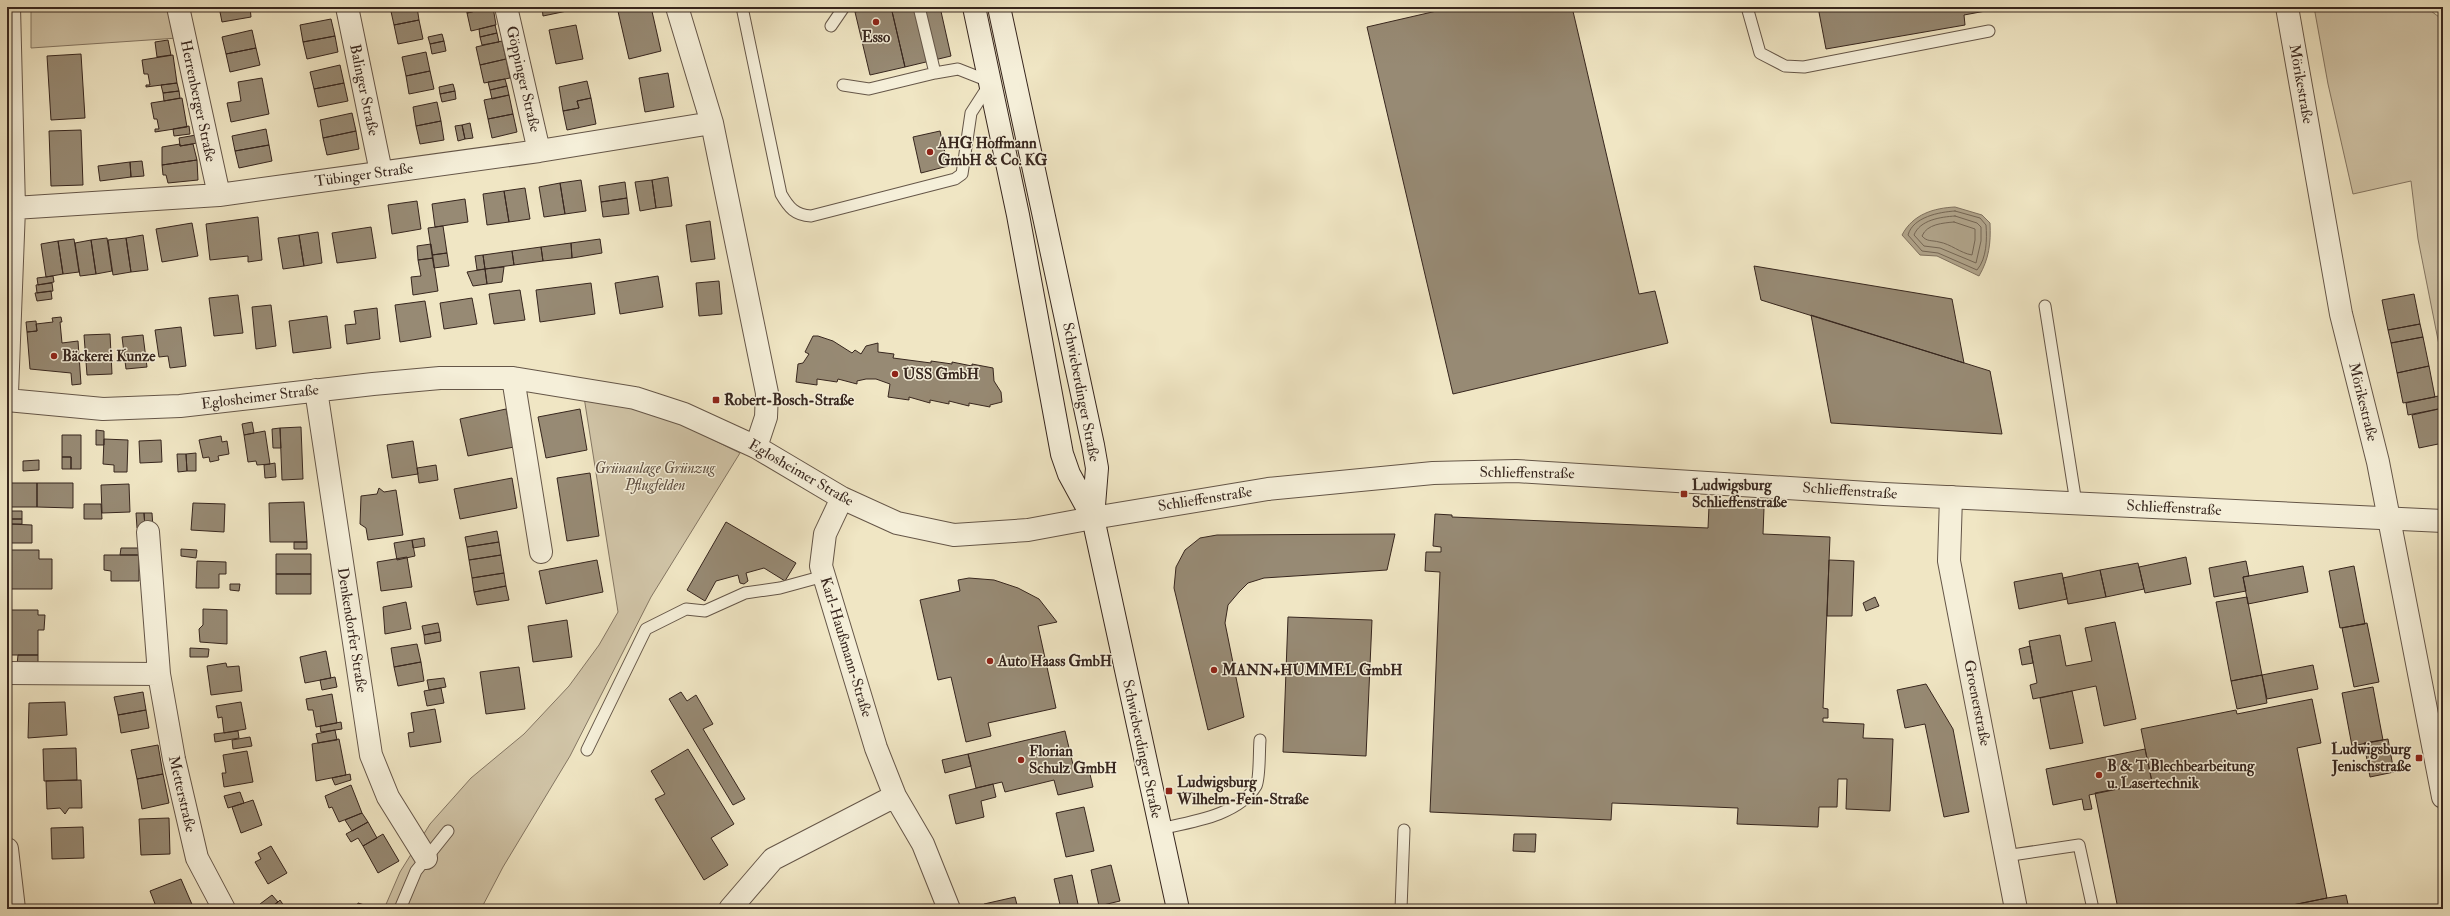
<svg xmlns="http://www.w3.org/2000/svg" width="2450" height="916" font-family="'IM FELL Double Pica',serif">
<rect width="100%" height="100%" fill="#f0e6c4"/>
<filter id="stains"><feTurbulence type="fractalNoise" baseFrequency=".005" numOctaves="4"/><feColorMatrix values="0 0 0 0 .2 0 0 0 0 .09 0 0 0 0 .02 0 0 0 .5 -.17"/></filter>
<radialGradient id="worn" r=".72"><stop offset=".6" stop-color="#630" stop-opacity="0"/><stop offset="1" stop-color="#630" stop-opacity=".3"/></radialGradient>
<path fill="#d1c5a8" stroke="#847663" d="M31,7H172L178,38L31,48Z
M2314,7H2431V11L2443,20V365L2418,239L2411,181L2353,194L2328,84Z
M584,397L656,412L740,453L651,597L570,756L503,867L481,909H384L400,872L430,824L471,778L524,734L569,686L599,645L618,612Z"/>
<path fill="#b1a58c" stroke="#807260" d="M1955,207L1982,215L1990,223C1991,243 1989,259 1979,276L1937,256L1920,255L1902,235C1913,214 1934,208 1955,207Z"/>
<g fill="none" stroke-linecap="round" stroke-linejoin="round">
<path stroke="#746655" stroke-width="1" d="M1955,211L1980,218L1986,225C1987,239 1987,258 1977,270L1938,253L1922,251L1908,235C1913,217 1939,212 1955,211Z
M1955,216L1977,223L1981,227V241L1976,263L1940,248L1924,246L1914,235C1920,220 1940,217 1955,216Z
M1954,222L1975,229V240L1972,255C1960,253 1951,244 1939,242C1932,240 1927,242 1922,236C1927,224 1943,223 1954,222Z"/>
</g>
<path fill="#978a74" stroke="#37261e" d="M219,7H250L251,17L222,22Z
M297,7H317L298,11Z
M390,7H417L419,20L394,25Z
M466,7H493L467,13Z
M493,7L496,25L471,31L467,13Z
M542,7H566L567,11L543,16Z
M617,7H651L661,51L629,59Z
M879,7H891L905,67L870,75L855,12Z
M891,7H940L951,56L905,67Z
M1454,7H1572L1639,294L1655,291L1668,343L1453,394L1367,27Z
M1818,7H2007L1964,15L1965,25L1826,49Z
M331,19L335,36L303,42L300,25Z
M419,20L423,39L398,44L394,25Z
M495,25L497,33L480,37L479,29Z
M576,25L583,59L556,64L549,30Z
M252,30L256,48L226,54L222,37Z
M497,33L499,42L482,45L480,37Z
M442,34L444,41L430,44L428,37Z
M335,36L338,52L307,59L303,42Z
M168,40L171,55L157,57L155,42Z
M444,41L446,51L432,54L430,44Z
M502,41L506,59L480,65L476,47Z
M256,48L260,65L230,72L226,54Z
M426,52L430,71L406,76L402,57Z
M81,54L85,118L51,120L47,56Z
M173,55L177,83L146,87V85H150L148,74H144L142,60Z
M506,59L510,78L484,83L480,65Z
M340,65L344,83L314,89L310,72Z
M430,71L434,89L409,94L406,76Z
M668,73L674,107L645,112L639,78Z
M262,78L269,114L231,122L227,103L241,101L238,82Z
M505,79L507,86L490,90L488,82Z
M587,81L591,98L577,101L579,108L563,111L559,87Z
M177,83L179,91L163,93L161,85Z
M344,83L348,101L318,107L314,89Z
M453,84L455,91L440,94L439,87Z
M507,86L509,95L492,99L490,90Z
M179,91L180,98L164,101L163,93Z
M455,91L456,99L442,102L440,94Z
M509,95L513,114L488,119L484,100Z
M182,98L187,127L155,132V129H159L157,119H154L151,103Z
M591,98L596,124L567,130L563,111L579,108L577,101Z
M437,102L441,121L416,126L413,107Z
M352,113L356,131L323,138L320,120Z
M513,114L517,132L492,138L488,119Z
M441,121L444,140L420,144L416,126Z
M470,123L473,138L465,139L462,125Z
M462,125L465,139L458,141L455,126Z
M189,126L190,134L174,136L173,129Z
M266,129L269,145L235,151L232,136Z
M81,130L83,185L51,186L49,131Z
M356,131L359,149L327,155L323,138Z
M940,131L948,166L921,173L913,137Z
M196,135L197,143L180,146L179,138Z
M180,144V146L193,144L197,160L162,165V147Z
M269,145L272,161L239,168L235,151Z
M197,160L198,180L168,183L166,175H163L162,165Z
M142,161L144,176L131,177L130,162Z
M130,162L131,177L100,181L98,166Z
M668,177L672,206L656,208L652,180Z
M581,180L586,211L565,214L560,183Z
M652,180L656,208L640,211L635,182Z
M625,182L627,198L601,202L599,186Z
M560,183L565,214L544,217L539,187Z
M525,188L530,219L509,222L504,191Z
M504,191L509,222L487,225L483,194Z
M627,198L629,214L603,217L601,202Z
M465,199L468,222L435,227L432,204Z
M417,201L421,229L392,234L388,205Z
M258,217L262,260L248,262V256L210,260L206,224Z
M710,221L715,259L691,262L686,225Z
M192,223L198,256L162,262L156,229Z
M443,226L447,253L432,255L428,228Z
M371,227L376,258L337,263L332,233Z
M318,232L322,263L304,266L299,235Z
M143,235L148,270L131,272L126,238Z
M299,235L304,266L283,269L278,238Z
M107,238L112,271L96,274L91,240Z
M126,238L131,272L113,275L108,240Z
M74,239L79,272L63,274L58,241Z
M600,239L602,253L572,258L571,243Z
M91,240L96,274L80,276L75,243Z
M58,241L63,274L46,277L41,244Z
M571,243L572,258L543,261L541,247Z
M431,244L433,258L418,260L417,246Z
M541,247L543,261L514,265L512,251Z
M512,251L514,265L485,269L483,255Z
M447,253L449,266L434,268L432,255Z
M483,255L485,269L477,270L475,256Z
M433,258L438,291L413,295L411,277L421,276L418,260Z
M1754,266L1952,299L1964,363L1761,300Z
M504,267L502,282L487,284L485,269Z
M485,269L487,284L473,286L467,272Z
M53,276L54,282L38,285L37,278Z
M658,276L663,307L620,314L615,283Z
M719,281L722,314L699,316L696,283Z
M52,283L53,291L37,293L36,285Z
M591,283L595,314L540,322L536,290Z
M520,290L525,320L494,324L489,294Z
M51,291L52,299L37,301L35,293Z
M2414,294L2420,324L2388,330L2382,300Z
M238,295L243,333L214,336L209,298Z
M472,298L477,324L444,329L440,303Z
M425,301L431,337L400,342L395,305Z
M271,305L276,346L256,349L252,307Z
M377,308L380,339L347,344L345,325L356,324L354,311Z
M1811,315L1990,371L2002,434L1831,423Z
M327,316L331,348L293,353L289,321Z
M61,317L62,322H60L62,343L78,341L81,384L72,385L71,373L30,369L27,332L37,331L36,324L53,322L52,318Z
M36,321L37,331L27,332L26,322Z
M2420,324L2423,337L2391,343L2388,330Z
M181,327L186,366L170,368L168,356L159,357L155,330Z
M110,334L112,374L87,375L84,335Z
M143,335L147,367L126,369L122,337Z
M813,336H818L833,341L852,353L855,350L861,354L866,346L878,343V352L894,354L893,358L931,363V361L952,364V362L972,366V364L993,368L994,381L1001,392L1002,402L990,405V407L969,403V406L949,401V404L930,400V403L909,397V400L888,397L890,384L876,379H866L857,381V384L838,379L837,382L817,379V385L796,382L798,364L803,363L809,354L805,352Z
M2423,337L2429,366L2397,373L2391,343Z
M2429,366L2435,397L2403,403L2397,373Z
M2443,395V408L2408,415L2406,403Z
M2443,408V443L2419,448L2412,415Z
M506,409L514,447L468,456L460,419Z
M580,409L587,450L546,458L538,417Z
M252,422L254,433L244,435L242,424Z
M301,427L303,479L282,480L280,428Z
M280,428L281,448H273L272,429Z
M96,430L104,431V445H96Z
M265,431L270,464L257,465L256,461L248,462L244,435Z
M62,435H81V469H71V457H62Z
M221,436L222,442L227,441L229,454L218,456L219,460L210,462L209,457L203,458L199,440Z
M104,439L128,440L127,472H114V465L103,464Z
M161,440L162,462L140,463L139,441Z
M413,441L418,474L392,478L387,445Z
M196,453V471H187L186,454Z
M177,454H186L187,471L178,472Z
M62,457H71V469H62Z
M39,460V470L23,471V461Z
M275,463L276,477L265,478L264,465Z
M436,465L438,480L419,483L417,468Z
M590,473L599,536L567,541L557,478Z
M512,478L517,508L460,519L454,489Z
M9,483H37V507H9Z
M37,483H73V508L37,507Z
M129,484L130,512L102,513L101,485Z
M379,488L384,492L396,490L403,535L368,540L366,528L360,524L361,496L377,494Z
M304,502L307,542H270L269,503Z
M193,503L225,504L224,532L191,530Z
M84,504H101L102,519H84Z
M1709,506L1764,508L1763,534L1830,537L1823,708L1828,709V718H1823V722L1864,724L1863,738L1893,739L1890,811L1846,809L1847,779H1838L1837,807H1819L1818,827L1737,824L1738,808L1612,803L1611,820L1430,812L1440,572L1425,571L1426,552H1441V547L1433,546L1435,514L1452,515V517L1708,528Z
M10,511H22V519H10Z
M136,513H144L145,528H137Z
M144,513H152L153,528H145Z
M10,519H22V524H10Z
M726,522L796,563L785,581L764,568L746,573L748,581L744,584L740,583L738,575L716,581L705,601L687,590Z
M9,524L32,525V543H9Z
M497,531L499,542L467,547L465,537Z
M1395,534L1387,570L1264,578L1248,583L1239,592L1228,605L1225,623L1244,717L1208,730L1174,588L1176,567L1185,550L1200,538L1217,535Z
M424,538L425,546L413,548L412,540Z
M412,540L415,556L397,560L394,543Z
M294,542H307V549H294Z
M499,542L501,555L469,560L467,547Z
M121,548H140L139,555H120Z
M181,549L197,550L196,558L181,556Z
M8,550H39V559H52V589H8Z
M276,554H311V574H276Z
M104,555H139V581H111V571L104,570Z
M501,555L504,573L472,578L469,560Z
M407,557L412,587L381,591L377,562Z
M2186,557L2191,584L2145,593L2139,567Z
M597,560L603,592L546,604L539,571Z
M1829,560L1854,561L1852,616H1827Z
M197,561L226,562V574H219V588H196Z
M2246,561L2249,576L2243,577L2246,591L2214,597L2209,568Z
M2138,563L2144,589L2106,597L2100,570Z
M2303,566L2308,592L2248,604L2243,577Z
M2354,566L2365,624L2340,628L2329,571Z
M2100,570L2106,597L2068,604L2063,578Z
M504,573L506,586L474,592L472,578Z
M2062,573L2067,599L2019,609L2014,582Z
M276,574H311V594H276Z
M969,578L994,580L1018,588L1039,599L1057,622L1038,626L1056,708L988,723L991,736L966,742L951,677L938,680L920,600L960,591L958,580Z
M230,584H240L239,591L230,590Z
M506,586L509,600L477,605L474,592Z
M1875,597L1879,606L1866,611L1863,603Z
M2247,597L2262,675L2231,681L2216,602Z
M406,602L411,629L385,634L383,607Z
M203,609L227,610V644L200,642L199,629L203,625Z
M9,610H38V615H45L44,630H38V655H8Z
M1288,617L1372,620L1366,756L1283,752Z
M567,620L572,657L533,662L528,626Z
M2115,622L2136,719L2104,726L2096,686L2033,699L2030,685L2037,683L2029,641L2060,635L2066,666L2092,661L2085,628Z
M438,623L440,632L424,635L422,626Z
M2367,623L2379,682L2354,687L2342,628Z
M440,632L441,641L425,644L424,635Z
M417,644L421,662L394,667L391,648Z
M2030,646L2033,663L2022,665L2019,649Z
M190,648L209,649L208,657H190Z
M326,651L331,678L305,683L300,657Z
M18,655H38V665H17Z
M421,662L424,681L398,686L394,667Z
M226,663L227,667L239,666L242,691L211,695L207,666Z
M2313,665L2318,689L2267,699L2262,675Z
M519,667L525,709L486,714L480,672Z
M2262,675L2267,703L2237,709L2231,681Z
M335,677L337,687L322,690L320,680Z
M444,678L446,687L429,690L427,680Z
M1926,684L1953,729L1969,812L1944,817L1925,724L1905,728L1897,690Z
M2373,687L2383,740L2352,746L2342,693Z
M441,688L444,703L427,706L424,691Z
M2072,691L2083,743L2050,749L2040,698Z
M143,692L146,710L118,715L114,697Z
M681,692L687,701L696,695L713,724L703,729L745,799L733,805L669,699Z
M332,694L337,723L316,727L313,710H308L306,699Z
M2312,699L2321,743L2297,748L2327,898L2273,909H2118L2095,793L2152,782L2141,729L2236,710L2237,714Z
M65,702L67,735L28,738L29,703Z
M241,702L246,729L224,733L222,717L218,718L216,706Z
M435,709L441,742L410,747L408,733L414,732L411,713Z
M146,710L149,728L121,733L118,715Z
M341,722L342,729L321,732L320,726Z
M335,730L337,740L318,743L316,734Z
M238,731L239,738L215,742L214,734Z
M1065,731L1075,773L1089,770L1093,787L1058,795L1054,780L1005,792L1002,782L976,788L968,754Z
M250,737L252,746L233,749L232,740Z
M339,739L346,775L316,781L312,744Z
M2388,739L2394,772L2370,777L2364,743Z
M158,745L163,774L137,779L131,750Z
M76,748L77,780L44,781L43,749Z
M688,749L734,824L711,838L728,865L704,880L655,799L665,794L651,771Z
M2145,749L2152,782L2089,795L2092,809L2084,810L2082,799L2053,805L2046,769Z
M247,751L253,782L224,787L222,773H226L223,755Z
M968,754L971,766L945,773L942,760Z
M163,774L169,803L142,809L137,779Z
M350,774L351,780L335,785L332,778Z
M81,780L82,808H69L65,814L60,808L47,809L46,781Z
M993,784L996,797L981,801L984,817L956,824L949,795Z
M351,785L362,813L339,822L332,807L329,808L325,796Z
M240,792L244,803L228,808L224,796Z
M253,800L262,825L241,833L232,807Z
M1084,807L1094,851L1066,857L1056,813Z
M362,813L368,822L352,831L345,820Z
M169,818L170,854L141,855L139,819Z
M368,822L377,838L363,846L358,838L351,842L346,834Z
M83,827L84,858L52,859L51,828Z
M383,834L399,861L378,873L363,846Z
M1514,834H1536L1535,852L1513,851Z
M271,846L287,873L268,884L255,862L261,859L258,853Z
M1111,865L1120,901L1099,906L1091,870Z
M1072,875L1079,909H1061L1054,879Z
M181,879L194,909H157L150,891Z
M272,895L278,902L268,909H264L260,904Z
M2346,895L2349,909H2273L2327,898Z
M1015,897L1018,909H985L984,904Z
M280,900L286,909H268L278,902Z
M358,903L374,908V909H356Z
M86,907L87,909H73Z"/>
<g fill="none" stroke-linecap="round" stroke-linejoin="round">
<defs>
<path id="service" d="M742,7L781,194C789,208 795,215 811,216L955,179L962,174L971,113L991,82L958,69L935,73L919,7
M1747,7L1760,53L1785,66L1804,67L1989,31
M831,26L844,7
M843,85L869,89L935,73
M2045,306L2076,503
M587,750L646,629L686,609L705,611L745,593L780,588L824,576
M1159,829C1190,822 1238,816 1256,786C1260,779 1259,751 1260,740
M2005,856L2079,845L2093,909
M400,909L416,871L448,831
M1401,909L1404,830"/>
<path id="minor" d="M178,7L219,195
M347,7L381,172
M506,7L539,151
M677,7L712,123L767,393L766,417L756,447
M2287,7L2341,314L2378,462L2443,797
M14,208L219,195L539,151L712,123
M513,378L541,552
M316,390L371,755L388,797L426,858
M7,393L14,208L9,7
M7,400L103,409L180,406L373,384L440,378H513L635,398L684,414L756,447L842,498L897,523L954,535L1028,530L1093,518
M1951,497L1949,561L2016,909
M842,498L825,534L821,566L876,748L895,796L923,844L949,909
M148,532L159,674
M7,673L159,674L174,759L197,858L224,909
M7,849L14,909
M730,909L773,859L895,796"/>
<path id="tertiary" d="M1093,518L1268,489L1433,473L1516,471L1884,494L2443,521"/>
<path id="secondary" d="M974,7L1018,215L1062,454L1069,474L1093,518L1178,909
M999,7L1093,445L1097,468L1093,518"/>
</defs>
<use href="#service" stroke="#655648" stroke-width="13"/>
<use href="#minor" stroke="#655648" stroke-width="24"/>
<use href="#tertiary" stroke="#655648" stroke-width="24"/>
<use href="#secondary" stroke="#37261e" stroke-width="24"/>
<use href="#service" stroke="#f5efd9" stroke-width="11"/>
<use href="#minor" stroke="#f5efd9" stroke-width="22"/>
<use href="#tertiary" stroke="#f5efd9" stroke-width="22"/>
<use href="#secondary" stroke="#f5efd9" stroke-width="22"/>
</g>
<g fill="#8f2418" stroke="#f5efd9" stroke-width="1.5">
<circle cx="876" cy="22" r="4"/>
<circle cx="930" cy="152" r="4"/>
<circle cx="54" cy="356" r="4"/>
<circle cx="895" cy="374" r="4"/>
<rect x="712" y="396" width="8" height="8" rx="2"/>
<rect x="1680" y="490" width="8" height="8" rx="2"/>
<circle cx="990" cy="661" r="4"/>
<circle cx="1214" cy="670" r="4"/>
<rect x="2415" y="754" width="8" height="8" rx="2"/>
<circle cx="1021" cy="760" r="4"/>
<circle cx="2099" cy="775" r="4"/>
<rect x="1165" y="787" width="8" height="8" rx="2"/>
</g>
<g text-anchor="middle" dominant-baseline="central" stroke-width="3" stroke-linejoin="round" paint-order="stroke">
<g font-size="15" font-weight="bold" fill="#37261e" stroke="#f5efd9" text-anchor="start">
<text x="876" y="37" text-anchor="middle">Esso</text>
<text x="938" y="143">AHG Hoffmann<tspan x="938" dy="17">GmbH &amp; Co. KG</tspan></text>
<text x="62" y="356">Bäckerei Kunze</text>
<text x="903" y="374">USS GmbH</text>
<text x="724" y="400">Robert-Bosch-Straße</text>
<text x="1692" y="485">Ludwigsburg<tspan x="1692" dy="17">Schlieffenstraße</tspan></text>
<text x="998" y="661">Auto Haass GmbH</text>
<text x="1222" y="670">MANN+HUMMEL GmbH</text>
<text x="2411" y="749" text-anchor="end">Ludwigsburg<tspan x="2411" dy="17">Jenischstraße</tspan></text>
<text x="1029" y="751">Florian<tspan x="1029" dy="17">Schulz GmbH</tspan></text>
<text x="2107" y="766">B &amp; T Blechbearbeitung<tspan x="2107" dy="17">u. Lasertechnik</tspan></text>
<text x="1177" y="782">Ludwigsburg<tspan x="1177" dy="17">Wilhelm-Fein-Straße</tspan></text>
</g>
<g font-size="15" fill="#37261e" stroke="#f5efd9">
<text transform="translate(523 79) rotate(77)">Göppinger Straße</text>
<text transform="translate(2301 84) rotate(80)">Mörikestraße</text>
<text transform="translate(364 90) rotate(78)">Balinger Straße</text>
<text transform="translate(198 101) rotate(78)">Herrenberger Straße</text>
<text transform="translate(364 175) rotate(-8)">Tübinger Straße</text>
<text transform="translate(1081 392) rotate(79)">Schwieberdinger Straße</text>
<text transform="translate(260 397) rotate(-7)">Eglosheimer Straße</text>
<text transform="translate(2363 402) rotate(76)">Mörikestraße</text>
<text transform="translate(801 473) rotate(30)">Eglosheimer Straße</text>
<text transform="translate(1527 473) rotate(1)">Schlieffenstraße</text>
<text transform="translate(1850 491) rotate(4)">Schlieffenstraße</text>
<text transform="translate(1205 499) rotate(-9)">Schlieffenstraße</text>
<text transform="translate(2174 508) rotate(3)">Schlieffenstraße</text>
<text transform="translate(352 630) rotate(81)">Denkendorfer Straße</text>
<text transform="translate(846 647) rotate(73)">Karl-Haußmann-Straße</text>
<text transform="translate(1977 703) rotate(79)">Groenerstraße</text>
<text transform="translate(1142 749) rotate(78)">Schwieberdinger Straße</text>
<text transform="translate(182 794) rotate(77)">Metterstraße</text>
</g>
<g font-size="15" font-style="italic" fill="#5e4e40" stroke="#f5efd9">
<text x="655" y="468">Grünanlage Grünzug<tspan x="655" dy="17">Pflugfelden</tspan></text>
</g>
</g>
<rect width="2450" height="916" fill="none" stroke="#f0e6c4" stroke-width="24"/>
<rect x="8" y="8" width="2434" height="900" fill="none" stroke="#37261e" stroke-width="2"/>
<rect x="12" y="12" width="2426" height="892" fill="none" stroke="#37261e"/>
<rect width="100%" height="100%" filter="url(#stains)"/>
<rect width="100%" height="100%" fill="url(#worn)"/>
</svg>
